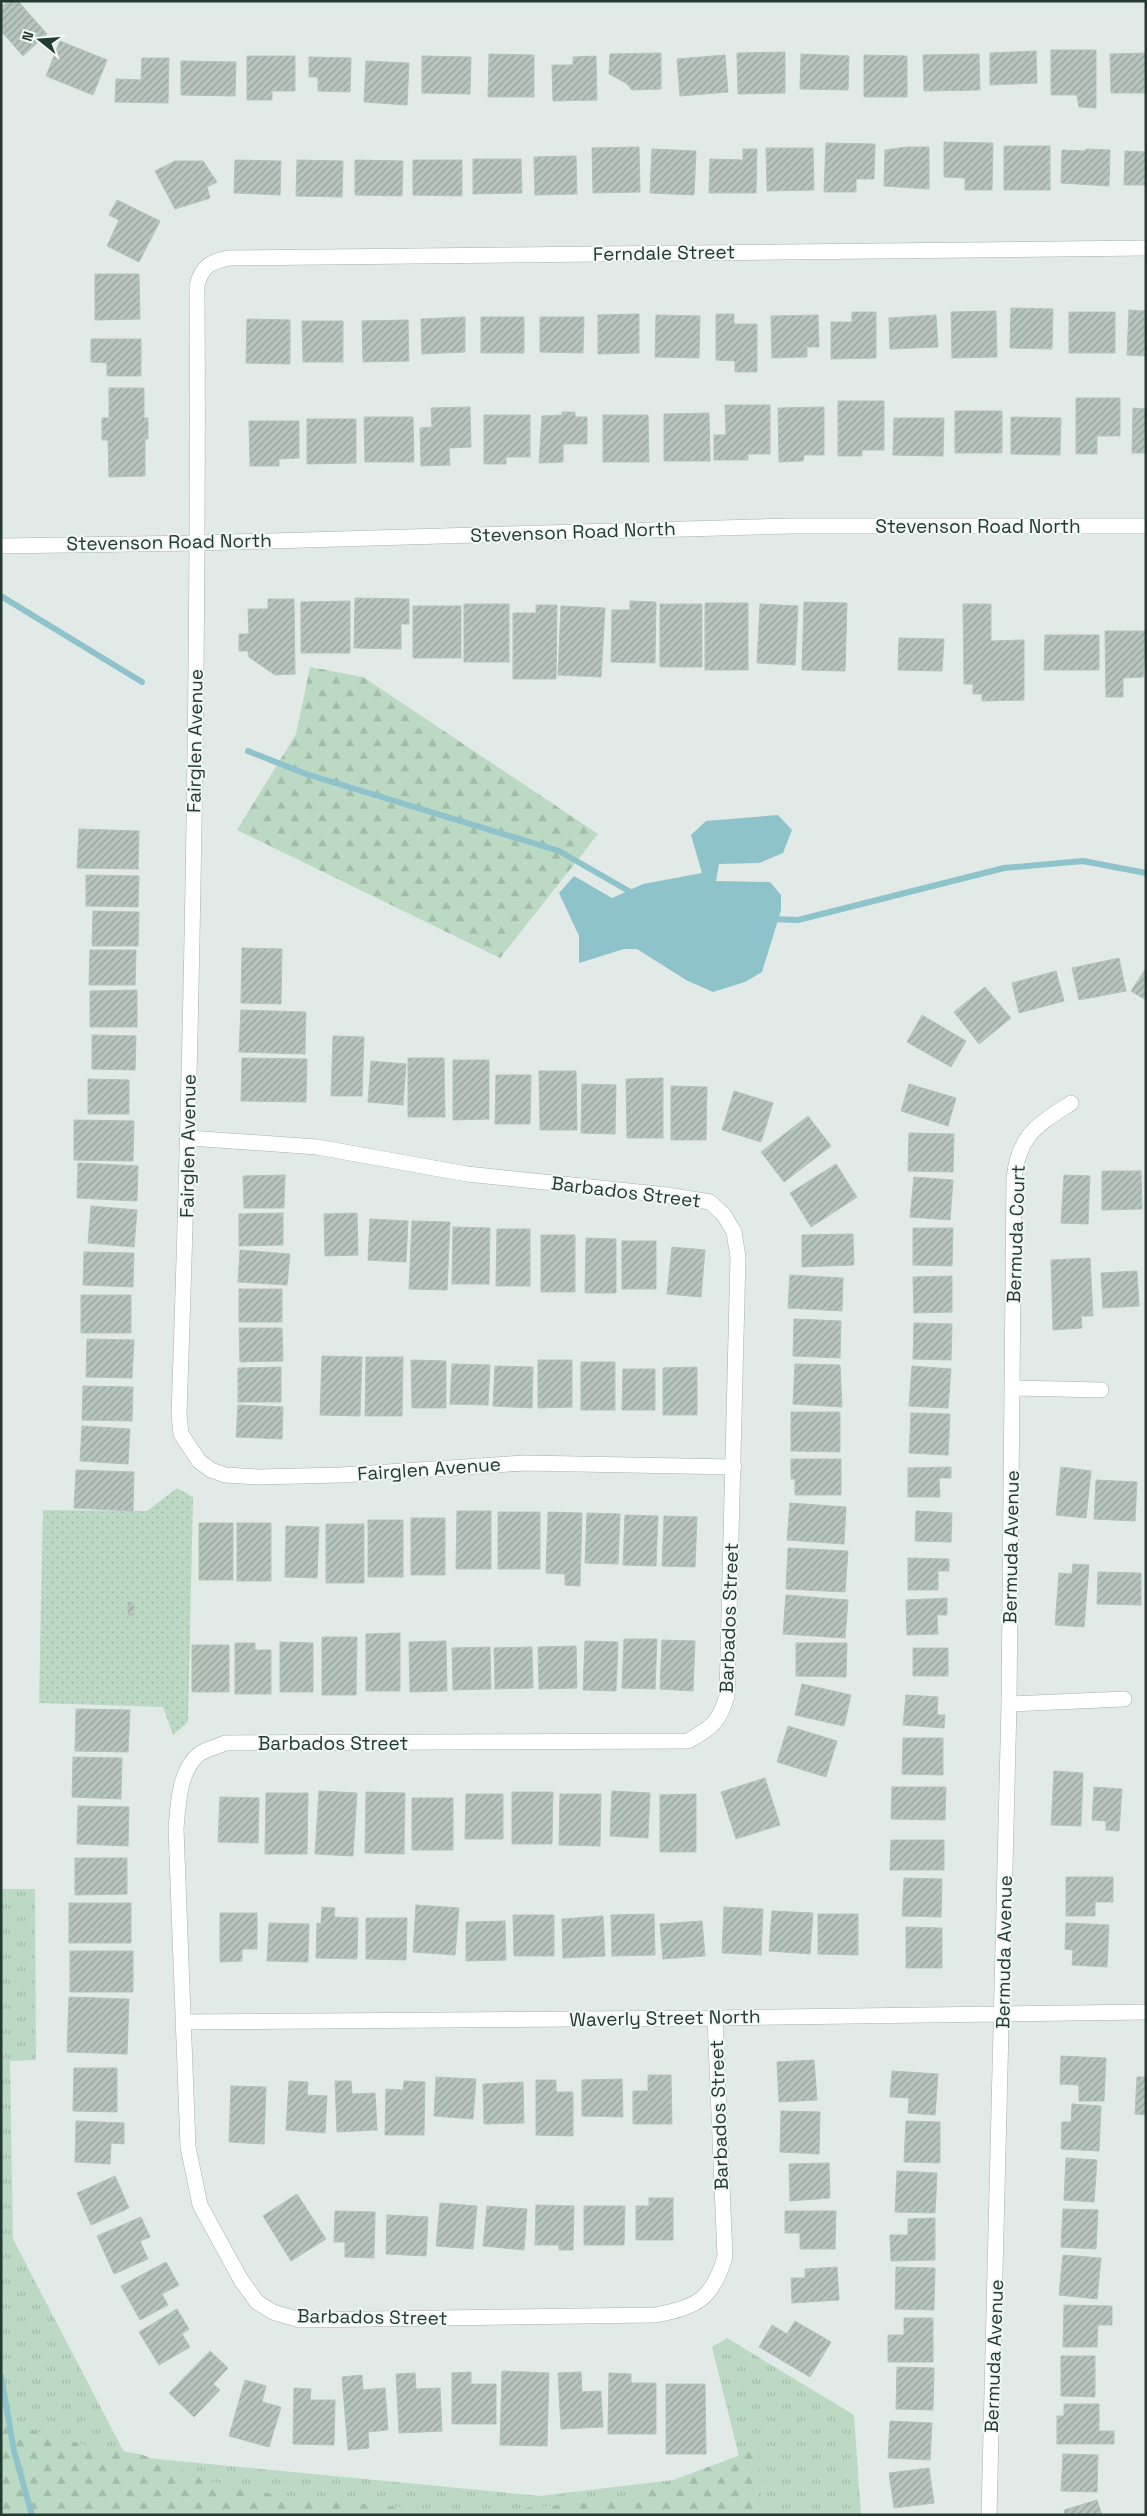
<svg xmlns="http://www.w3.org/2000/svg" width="1147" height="2516" font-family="'Space Grotesk',sans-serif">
<defs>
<pattern id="grass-tufts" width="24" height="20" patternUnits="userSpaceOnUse" patternTransform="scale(1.25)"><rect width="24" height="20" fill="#bcdac3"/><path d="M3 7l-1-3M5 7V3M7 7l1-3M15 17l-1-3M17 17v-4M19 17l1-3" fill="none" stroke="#a1bca8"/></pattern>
<pattern id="forest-firs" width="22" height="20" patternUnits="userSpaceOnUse" patternTransform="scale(1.25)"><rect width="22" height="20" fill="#bcdac3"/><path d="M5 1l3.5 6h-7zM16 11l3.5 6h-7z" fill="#a1bca8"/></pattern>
<pattern id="park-dots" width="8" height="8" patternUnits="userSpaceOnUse" patternTransform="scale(1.25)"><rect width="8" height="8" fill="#bcdac3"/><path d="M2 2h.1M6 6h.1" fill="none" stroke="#a1bca8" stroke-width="1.8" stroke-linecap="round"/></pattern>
<pattern id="building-hatch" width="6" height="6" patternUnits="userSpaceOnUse" patternTransform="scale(1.25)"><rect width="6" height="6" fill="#b7c5bf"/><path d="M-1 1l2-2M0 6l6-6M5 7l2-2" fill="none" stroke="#94a19c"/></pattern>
</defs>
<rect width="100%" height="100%" fill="#e1eae6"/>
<path fill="url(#grass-tufts)" d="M1,1889H35L36,2060L10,2061L13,2239L126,2456L540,2496L673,2480L744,2477L712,2347L727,2338L854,2415L861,2515H1Z"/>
<path fill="url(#forest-firs)" d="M310,667L363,677L598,834L500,958L237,830L296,734Z
M1,2421L92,2447L140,2454L209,2481L288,2497L466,2513L620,2500L759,2448L761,2515H1Z"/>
<path fill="url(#park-dots)" d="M177,1488L193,1497L188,1722L173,1735L163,1707L39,1703L43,1510L147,1511Z"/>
<path fill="#8ec3cb" d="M778,815L792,830L783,853L759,863L719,864L716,881L770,882L781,895V910L762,972L745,982L713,992L686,980L637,949H624L579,963V936L559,893L574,876L612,898L643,884L702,873L691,835L706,821Z"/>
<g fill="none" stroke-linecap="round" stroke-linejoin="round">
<path stroke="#8ec3cb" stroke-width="6" d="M1,596L142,682
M248,751L306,774L559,851L634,894
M770,919L798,920L1004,868L1083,861L1146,873
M1,2376L14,2451L32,2515"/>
</g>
<path fill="url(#building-hatch)" stroke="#b4c3bd" d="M8,1H18L47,34L23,56L1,31V7Z
M60,41L107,60L93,95L46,76Z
M1051,50H1096V108L1079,107L1077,95H1051Z
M1036,51L1037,83L990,85V53Z
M785,52V93L738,94L737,53Z
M661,53V89L632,90L626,83L609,74L610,54Z
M1146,53V93H1111L1110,54Z
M489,54L534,55V97H488Z
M801,54L849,56L848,90L800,89Z
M979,54L980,90L924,91L923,55Z
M725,55L728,92L680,96L677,59Z
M864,55L907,56V97H864Z
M247,56H295V91H272V100H247Z
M422,56L471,57L470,94L422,93Z
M596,56L597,100L553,101L552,65H573V57Z
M309,57L351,58L350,92L318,91V77H309Z
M142,58H169L168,103L115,102L116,79L141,80Z
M181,61L236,62L235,96L181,95Z
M366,61L409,63L407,105L364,102Z
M944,142L993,143L992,190H965V178L944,177Z
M826,143L875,144L874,179H856V192H824Z
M1004,146H1050V190H1004Z
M639,147L640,192L593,193L592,148Z
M907,147H929V189L884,186L885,150Z
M766,148H813L814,190L767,191Z
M652,149L696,151L694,195L650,193Z
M743,149H757L756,193H709L710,159L743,160Z
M1086,149L1110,150L1109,186L1061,183L1062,150L1086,151Z
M1125,151L1146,152V185H1124Z
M576,156L577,194L535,195L534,157Z
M473,159H521L522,193L473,194Z
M235,160L281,161L280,195L234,193Z
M297,160L343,161L342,197L296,196Z
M355,160L403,161L402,196L355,195Z
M413,160H462V196L413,195Z
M175,161H203L217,182L207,187L210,198L175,209L155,171Z
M117,200L160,221L139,262L107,246L119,220L109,215Z
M95,274H139L140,319L95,320Z
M1011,308L1053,309L1052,349L1010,348Z
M1129,310L1146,311V356L1127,355Z
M996,311L997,357L952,358L951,312Z
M852,312H876V358L831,359V322H852Z
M1069,312H1115V353H1069Z
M639,314V353L598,354V315Z
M716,314H734V324H757V372H735V361L716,360Z
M656,315L700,316L699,358L655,357Z
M818,315L819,347H807V357L772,358L771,316Z
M936,315L938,347L890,349L889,318Z
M465,317V352L422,354L421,319Z
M481,317H524V353H481Z
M540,317H584L583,353L540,352Z
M247,319L290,320V364L246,363Z
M408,320L409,361L363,362L362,321Z
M302,321H343V362H303Z
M91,339H141V376H107V363L91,362Z
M109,388H144V418H148V439H145V476L109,477L108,440H102V418H109Z
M1076,398H1120V436H1097V454H1076Z
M838,401H884V450H862V456H838Z
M725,405H770V454H748V460H714V435H726Z
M470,407L471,447L449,448L450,465L421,466L420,428L432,427L431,408Z
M824,407V455H804L803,461L779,462L778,408Z
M1133,408L1146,409V453H1132Z
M955,411H1002V453H955Z
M562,412H575V417H587V444H563V462L539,463L542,416L562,415Z
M709,413L710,461H664V414Z
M484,415H530V457H506V464H484Z
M603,415H648L649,462H603Z
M364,417H413L414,462H365Z
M1011,417L1061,418L1060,455L1011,454Z
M894,418H944L943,456L893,455Z
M307,419H356V463L307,464Z
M249,421H299V458L279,459V466H250Z
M355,598L409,599V624H401V649L354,648Z
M268,599H294L295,674L275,675L249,657L248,651H239V634H249L248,609H268Z
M350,601V653H301V602Z
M630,601L656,602L655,663L611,662L612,610H630Z
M804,602L847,603L845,671L802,670Z
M705,603H748V670H705Z
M464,604H509V662H464Z
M660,604H702V667H660Z
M760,604L798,606L795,665L757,663Z
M963,604H991V641L1024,640V700L982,701V694H973V684H964Z
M536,605H557L556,679H513V613H536Z
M413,606H461V658H413Z
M561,606L605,608L601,677L558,675Z
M1105,631H1146L1143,677L1123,678V697H1106Z
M1045,635H1099V670H1044Z
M899,638L944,639L942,671L898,670Z
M79,829L139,831L138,869L77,868Z
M86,875L139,876L138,907L86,906Z
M93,911L139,912L138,946H92Z
M242,948L282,949L281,1004L241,1003Z
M90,950H136L135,985H89Z
M1119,958L1126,991L1079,1000L1072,968Z
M1146,968V1000L1131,991Z
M1056,971L1064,1001L1019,1013L1012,983Z
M985,987L1011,1018L979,1044L954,1012Z
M137,990V1027H90V991Z
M241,1010L306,1012L305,1054L239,1052Z
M922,1015L966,1041L951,1067L907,1042Z
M92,1035L136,1036L135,1070L92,1069Z
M333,1036L364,1037L362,1096H331Z
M242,1058L307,1059L306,1102L241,1101Z
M408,1058H444L445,1117H408Z
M453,1060H489V1119L453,1120Z
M371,1061L406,1064L403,1105L368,1102Z
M539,1071H576L577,1130H540Z
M496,1075H531L530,1124H495Z
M663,1078V1138H627L626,1079Z
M88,1079L129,1080V1114H88Z
M582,1084L616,1085L615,1134L581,1133Z
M909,1084L956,1098L948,1126L901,1111Z
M671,1086L707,1087L706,1140H671Z
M734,1091L773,1103L761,1142L722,1130Z
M808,1116L831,1146L784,1182L761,1152Z
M74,1120L134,1121L133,1161L74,1160Z
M909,1133L954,1134L953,1172L908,1171Z
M78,1163L138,1166L137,1201L77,1198Z
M836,1164L857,1197L811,1227L790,1193Z
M1102,1171H1141L1142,1209L1102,1210Z
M285,1175L284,1208H244L243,1176Z
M1064,1175L1090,1176L1088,1224L1061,1223Z
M914,1177L953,1180L950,1220L910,1217Z
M91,1206L137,1210L134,1247L88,1243Z
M283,1213V1245L239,1246V1214Z
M357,1213L358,1255L325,1256L324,1214Z
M370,1219L408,1221L406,1262L368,1260Z
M412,1221L450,1222L447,1290L409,1289Z
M453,1227L490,1228L489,1284H452Z
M913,1228H953L952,1266L913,1265Z
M497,1229H530V1286H496Z
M853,1234L854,1265L802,1267V1235Z
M541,1235H575V1292H541Z
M586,1238L616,1239V1293H585Z
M622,1241H656V1289H622Z
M672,1247L705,1250L701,1297L667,1294Z
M240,1250L290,1254L287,1285L238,1282Z
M84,1252L134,1253L133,1287L83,1285Z
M1090,1258L1093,1316H1081L1082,1328L1053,1330L1051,1260Z
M1137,1271L1139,1306L1103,1308L1101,1273Z
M790,1275L843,1278L842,1311L788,1308Z
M952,1276V1312L914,1313L913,1277Z
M239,1289H282V1322H239Z
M81,1295H131V1333H81Z
M794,1319L841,1321L840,1358L793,1356Z
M914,1323L952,1324L951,1360L913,1359Z
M239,1328H282L283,1361L240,1362Z
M87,1339L134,1340L132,1378L86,1377Z
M322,1356L362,1357L360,1416L320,1415Z
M366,1357H403L402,1416H365Z
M411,1360L446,1361V1408H412Z
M538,1360H572V1407L538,1408Z
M581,1362H615V1410H581Z
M452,1364L490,1365L488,1405L450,1404Z
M795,1364L840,1365L842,1407L793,1404Z
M495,1366L533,1367L532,1408L493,1406Z
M912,1366L951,1369L948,1408L909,1406Z
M281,1367V1402H238V1368Z
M697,1367V1415H663V1368Z
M623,1369H655V1410H622Z
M83,1386L133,1387L132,1421L82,1420Z
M238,1405L283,1407L282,1439L236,1437Z
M791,1412H840V1452L791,1451Z
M911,1413L950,1414L948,1455L909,1453Z
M82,1426L130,1429L128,1464L80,1461Z
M791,1459H841V1495H795V1479H791Z
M951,1467V1478H939L940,1497H908V1468Z
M1061,1467L1091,1471L1086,1518L1056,1515Z
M76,1470L134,1472L133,1511L74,1508Z
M1096,1480L1137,1482L1135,1521L1094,1519Z
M790,1503L846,1507L844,1544L787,1540Z
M457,1511H491V1569H456Z
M916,1511L952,1513L951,1542L915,1541Z
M498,1512H540V1569H498Z
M548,1512L582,1513L580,1586L565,1585V1574L546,1573Z
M587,1513L620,1514L618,1564L585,1563Z
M625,1515L658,1516L656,1566L623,1565Z
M664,1516L697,1517L695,1567L662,1566Z
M411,1518H445V1575H411Z
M368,1520H403V1577H368Z
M199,1523H233V1580H199Z
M237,1523H271V1581H237Z
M326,1524H364V1583H326Z
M286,1526L319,1527L317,1578L285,1577Z
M788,1548L848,1551L845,1592L786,1589Z
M908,1558L949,1559V1571H938V1590H908Z
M1073,1564L1089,1565L1084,1627L1055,1625L1059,1573L1072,1574Z
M1098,1572L1141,1573V1605L1097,1604Z
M786,1595L848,1600L845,1638L783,1634Z
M947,1598V1615H937L938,1634L907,1635L906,1600Z
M128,1602H134V1615H128Z
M400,1633V1691H366V1634Z
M322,1637H357L356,1695H322Z
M624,1639H657L655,1689L622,1688Z
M662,1640L695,1641L693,1691L660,1689Z
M446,1641L447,1691L410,1692L409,1642Z
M585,1641L618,1642L616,1691L583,1690Z
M280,1642L313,1643V1692H280Z
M235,1643H255V1650H271V1694H235Z
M796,1643H847L846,1677L796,1676Z
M192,1645H229V1692H192Z
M576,1646L577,1688L539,1689L538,1647Z
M490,1647L491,1689L453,1690L452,1648Z
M532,1647L533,1688L495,1689L494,1648Z
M913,1648H948V1676H913Z
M802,1684L851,1695L844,1726L795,1715Z
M906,1695L938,1697L937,1715H945L944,1728L903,1725Z
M76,1709L130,1710L128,1752L75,1751Z
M788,1726L837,1741L826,1777L777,1762Z
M903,1738H943V1775L902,1774Z
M73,1757L122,1758L121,1799L72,1797Z
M1054,1771L1083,1773L1081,1826L1051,1825Z
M765,1778L780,1825L736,1839L721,1792Z
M892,1787H946L945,1820L891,1819Z
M1094,1787L1122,1789L1119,1831L1106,1830V1821L1092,1820Z
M319,1791L357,1793L353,1856L315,1854Z
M612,1791L650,1793L648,1838L610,1836Z
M366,1792L405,1793L404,1854L365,1853Z
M512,1792H553L552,1844H512Z
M266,1793H308L307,1854H265Z
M466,1794H503V1839H465Z
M560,1794H601L600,1846L559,1845Z
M696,1794V1852H660V1795Z
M220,1797L259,1798L258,1843L218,1842Z
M412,1798H453V1850H412Z
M78,1806L129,1807L128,1846L77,1844Z
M891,1840H944V1870H890Z
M75,1858H127V1894L75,1895Z
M1066,1877H1113V1902H1095V1916H1066Z
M904,1878L942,1879L941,1917L902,1916Z
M69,1903H131V1943H69Z
M416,1905L459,1908L455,1955L413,1952Z
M322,1907L335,1908L334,1917L358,1918L357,1959L316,1958L317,1923L321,1924Z
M724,1907L763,1909L761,1955L722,1953Z
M772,1911L813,1913L810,1954L769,1951Z
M220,1913H257V1949H242V1961L220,1962Z
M654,1914L655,1955L612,1956L611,1915Z
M818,1914H858V1955L818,1954Z
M513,1915H554V1956H514Z
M603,1916L605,1956L563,1958L562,1919Z
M366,1918H407L406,1960L366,1959Z
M505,1921L506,1960L466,1961V1922Z
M702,1921L705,1956L663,1959L660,1924Z
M269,1923L309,1924L308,1962L267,1961Z
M1066,1923L1109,1925L1107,1967L1072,1965L1073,1950L1065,1949Z
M906,1927L942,1928V1968H906Z
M70,1951H133V1992H70Z
M69,1997L129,1999L127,2054L67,2052Z
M1061,2056L1106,2058L1104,2101H1079V2085L1060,2084Z
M814,2060L817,2100L779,2102L777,2062Z
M74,2068H117V2112L73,2111Z
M892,2071L938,2074L935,2115L908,2113L909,2098L890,2097Z
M648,2075H671L672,2124H633V2091H648Z
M436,2077L476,2079L473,2119L434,2116Z
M1137,2077H1146V2115L1135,2114Z
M622,2079L623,2117L582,2116V2080Z
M536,2080H556V2092H573V2136L536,2135Z
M289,2081L308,2082L307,2095L327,2096L325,2133L286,2130Z
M335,2081H351L352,2094L375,2093L377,2130L337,2132Z
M404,2081L425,2082L424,2135H385L386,2089L403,2090Z
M523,2082L524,2123L484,2124L483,2084Z
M231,2086L266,2087L264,2144L229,2142Z
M1072,2104L1101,2106L1099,2151L1061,2149L1062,2122H1071Z
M781,2111L820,2112L819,2154L780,2152Z
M76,2121L124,2123V2144L111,2143L110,2164L75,2162Z
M906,2121L940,2122V2163L904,2162Z
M1066,2158L1097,2160L1094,2202L1064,2200Z
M829,2163L830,2198L790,2201L789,2164Z
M897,2171L937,2173L935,2213L895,2212Z
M115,2176L129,2208L91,2225L77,2193Z
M297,2194L326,2239L291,2261L263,2216Z
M649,2198H673V2240H636V2206H649Z
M440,2203L477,2206L473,2249L436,2246Z
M536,2205L574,2206L573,2250H559V2245H535Z
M487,2206L527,2209L524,2250L483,2246Z
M584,2206H625L624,2245H584Z
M1063,2209L1098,2210L1096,2249L1061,2247Z
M335,2211L375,2212L374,2258L345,2257V2242H334Z
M785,2211H836L835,2249H800V2233H785Z
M387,2215L428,2217L426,2256L386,2254Z
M141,2217L150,2237L140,2241L148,2259L114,2274L97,2236Z
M935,2218V2260L891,2261L890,2235H908V2219Z
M1063,2255L1101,2258L1097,2299L1059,2295Z
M166,2262L179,2285L162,2294L168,2305L140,2320L121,2286Z
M837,2267L839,2300L792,2303L791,2278H805V2269Z
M896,2267L935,2268L934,2310L895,2309Z
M1064,2305L1112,2306V2325H1098L1097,2347H1063Z
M177,2309L189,2329L182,2334L190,2347L159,2365L139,2332Z
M904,2318H933V2362H888V2335H904Z
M795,2321L831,2342L810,2377L759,2347L772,2325L787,2334Z
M210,2351L228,2368L213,2384L220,2390L194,2417L169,2393Z
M1061,2356H1095V2397L1061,2396Z
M897,2367L934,2368L933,2410L896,2409Z
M502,2371L549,2373L547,2446L500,2445Z
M471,2372V2384H496V2424H452V2373Z
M581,2372L582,2392L601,2391L603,2427L561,2429L558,2373Z
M415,2373L416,2389L440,2388L442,2431L399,2433L396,2374Z
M609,2373L631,2374V2383H656V2434H608Z
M362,2375L363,2390L385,2388L388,2430L368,2432L369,2448L348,2450L342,2377Z
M245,2380L266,2386L262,2402L281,2407L269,2447L229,2436Z
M666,2384H705L706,2454H666Z
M294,2388L311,2389L310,2400H335L334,2445L293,2444Z
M1064,2404H1099V2431H1114V2444H1057V2416H1064Z
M890,2421L932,2423L930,2460L888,2458Z
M1063,2454L1098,2455L1097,2492L1061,2491Z
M929,2468L934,2503L894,2508L889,2473Z
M1097,2500L1102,2515H1065L1064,2510Z"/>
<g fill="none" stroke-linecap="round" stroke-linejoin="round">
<defs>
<path id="minor" d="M189,1138L317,1147L467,1174L667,1195L710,1202L724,1215L734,1232L738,1257L727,1696C719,1723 711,1728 688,1741L225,1743C217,1747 206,1749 199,1754C179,1770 178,1806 176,1829L188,2147L200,2205L241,2280L257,2302L273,2312L300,2320L655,2315C697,2307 712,2300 725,2257L715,2018
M1013,1388L1101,1390
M734,1467L525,1463L341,1475L258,1477L225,1475L211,1470L199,1461L181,1434L179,1415C192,1039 199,662 197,286C201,267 211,261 229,258L1146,248
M1009,1704L1124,1699
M185,2022L715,2018L1146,2012
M989,2515L1009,1704L1014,1178C1019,1135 1036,1126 1071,1103"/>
<path id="tertiary" d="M1,546L198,543L790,526H1146"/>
</defs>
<use href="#minor" stroke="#a4b2ad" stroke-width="16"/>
<use href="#tertiary" stroke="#a4b2ad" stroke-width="16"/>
<use href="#minor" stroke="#fff" stroke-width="15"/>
<use href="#tertiary" stroke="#fff" stroke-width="15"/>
</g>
<g text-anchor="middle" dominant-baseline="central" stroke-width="4" stroke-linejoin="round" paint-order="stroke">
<g font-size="19" fill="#233a33" stroke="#f1f7f4">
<text transform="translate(664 253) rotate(-1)">Ferndale Street</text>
<text x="978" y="526">Stevenson Road North</text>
<text transform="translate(573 532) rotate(-2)">Stevenson Road North</text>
<text transform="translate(169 542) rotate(-1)">Stevenson Road North</text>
<text transform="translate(195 741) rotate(-89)">Fairglen Avenue</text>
<text transform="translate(188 1146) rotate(-89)">Fairglen Avenue</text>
<text transform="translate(626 1192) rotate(7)">Barbados Street</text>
<text transform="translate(1016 1234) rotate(-88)">Bermuda Court</text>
<text transform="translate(429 1469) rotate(-4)">Fairglen Avenue</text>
<text transform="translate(1011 1547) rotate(-89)">Bermuda Avenue</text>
<text transform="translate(729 1618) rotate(-88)">Barbados Street</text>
<text x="333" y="1743">Barbados Street</text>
<text transform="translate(1004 1952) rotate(-89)">Bermuda Avenue</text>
<text transform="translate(665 2018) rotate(-1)">Waverly Street North</text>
<text transform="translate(719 2115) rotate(-92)">Barbados Street</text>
<text transform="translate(372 2317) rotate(1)">Barbados Street</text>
<text transform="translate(994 2356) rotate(-88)">Bermuda Avenue</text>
</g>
</g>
<rect width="1147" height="2516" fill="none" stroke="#233a33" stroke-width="5"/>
<g transform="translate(40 40) rotate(287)" stroke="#f1f7f4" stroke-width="4" paint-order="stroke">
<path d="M0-4L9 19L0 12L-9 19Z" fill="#233a33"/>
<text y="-8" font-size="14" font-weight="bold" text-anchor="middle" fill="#233a33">N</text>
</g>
</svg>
